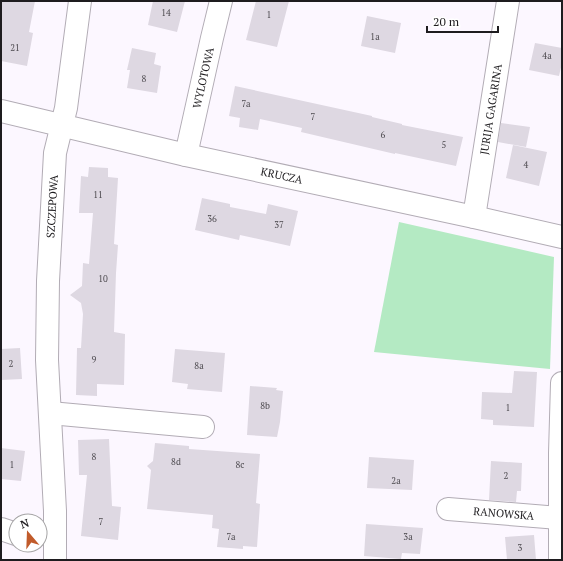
<svg xmlns="http://www.w3.org/2000/svg" width="563" height="561" font-family="'PT Serif',serif">
<rect width="100%" height="100%" fill="#fcf7ff"/>
<path fill="#b4eac3" d="M399,222L554,257L550,369L374,352Z"/>
<path fill="#ded8e2" d="M1,1H35L29,32L33,33L27,66L1,61Z
M153,1H185L177,32L148,25Z
M256,1H289L277,47L246,40Z
M367,16L401,23L395,53L361,46Z
M535,43L562,48V63L559,76L529,70Z
M132,48L156,53L154,64L161,66L157,93L127,88L130,70H127Z
M235,86L372,116V117L402,124V125L463,137L456,166L395,153V154L301,132L302,128L260,119L258,130L239,127L240,118L229,116Z
M501,123L530,127L526,147L498,142Z
M513,145L547,152L539,186L506,178Z
M89,167L108,168V177L118,178L114,244L118,245L116,273L114,332L125,334L124,385L97,384V396L76,395L77,348H81L83,314L81,303L70,295L82,286L83,263L89,264L93,213H79L81,176L88,177Z
M202,198L230,204V207L266,214L268,204L298,211L290,246L240,235L239,240L195,230Z
M20,348L22,379L1,380V349Z
M175,349L225,353L222,392L187,389L188,384L172,382Z
M514,371L537,372L534,427L493,425V420L481,419L482,392L512,393Z
M250,386L277,388L276,390L283,391L280,422L277,437L247,435Z
M109,439L112,506L121,507L118,540L81,536L87,475H79L78,440Z
M155,443L189,446V449L260,454L256,503L260,504L257,547L243,546V549L217,547L219,529L212,528L213,515L147,509L151,470L147,466L153,461Z
M1,448L25,451L21,481L1,479Z
M369,457L414,460L412,490L367,488Z
M491,461L522,463L521,491H517L516,502L489,500Z
M366,524L423,528L420,554L402,553L401,559L364,556Z
M534,535L536,560H507L505,537Z"/>
<g fill="none" stroke-linecap="round" stroke-linejoin="round">
<defs>
<g id="street">
<path id="s1" d="M1,111L186,155L474,217L562,237"/>
<path id="s2" d="M186,155L212,38L221,1"/>
<path id="s3" d="M474,217L508,1"/>
<path d="M50,413L203,427"/>
<path id="s4" d="M448,509L559,518"/>
<path d="M1,529L16,534"/>
<path id="s5" d="M55,560V511L47,360L48,281L55,153L66,108L80,1"/>
<path d="M560,560V453L562,383"/>
</g>
</defs>
<use href="#street" stroke="#b2acb5" stroke-width="24"/>
<use href="#street" stroke="#fff" stroke-width="22"/>
</g>
<g text-anchor="middle" dominant-baseline="central" stroke-width="3" stroke-linejoin="round" paint-order="stroke">
<g font-size="9" fill="#4e4b50">
<text x="166" y="13">14</text>
<text x="269" y="15">1</text>
<text x="375" y="37">1a</text>
<text x="15" y="48">21</text>
<text x="547" y="56">4a</text>
<text x="144" y="79">8</text>
<text x="246" y="104">7a</text>
<text x="313" y="117">7</text>
<text x="383" y="135">6</text>
<text x="444" y="145">5</text>
<text x="526" y="165">4</text>
<text x="98" y="195">11</text>
<text x="212" y="219">36</text>
<text x="279" y="225">37</text>
<text x="103" y="279">10</text>
<text x="94" y="360">9</text>
<text x="11" y="364">2</text>
<text x="199" y="366">8a</text>
<text x="265" y="406">8b</text>
<text x="508" y="408">1</text>
<text x="94" y="457">8</text>
<text x="176" y="462">8d</text>
<text x="12" y="465">1</text>
<text x="240" y="465">8c</text>
<text x="506" y="476">2</text>
<text x="396" y="481">2a</text>
<text x="101" y="522">7</text>
<text x="231" y="537">7a</text>
<text x="408" y="537">3a</text>
<text x="520" y="548">3</text>
</g>
<g font-size="11" fill="#1e1c1f" stroke="#fff">
<text stroke="none"><textPath href="#s2" startOffset="79">WYLOTOWA</textPath></text>
<text stroke="none"><textPath href="#s3" startOffset="109">JURIJA GAGARINA</textPath></text>
<text stroke="none"><textPath href="#s1" startOffset="288">KRUCZA</textPath></text>
<text stroke="none"><textPath href="#s5" startOffset="354">SZCZEPOWA</textPath></text>
<text stroke="none"><textPath href="#s4" startOffset="56">RANOWSKA</textPath></text>
</g>
</g>
<rect width="563" height="561" fill="none" stroke="#1e1c1f" stroke-width="4"/>
<g transform="translate(28 533) rotate(341)"><circle r="19" fill="#ffffff" stroke="#a5a4a5"/>
<path d="M0-3L7 15L0 10L-7 15Z" fill="#c15b2b"/>
<text y="-6" font-size="11" font-weight="bold" text-anchor="middle" fill="#1e1c1f">N</text>
</g>
<path d="M427 26v6h71v-6" fill="none" stroke="#1e1c1f" stroke-width="2"/>
<text x="433" y="26" font-size="12" fill="#1e1c1f" stroke="#ffffff" stroke-width="3" paint-order="stroke">20 m</text>
</svg>
